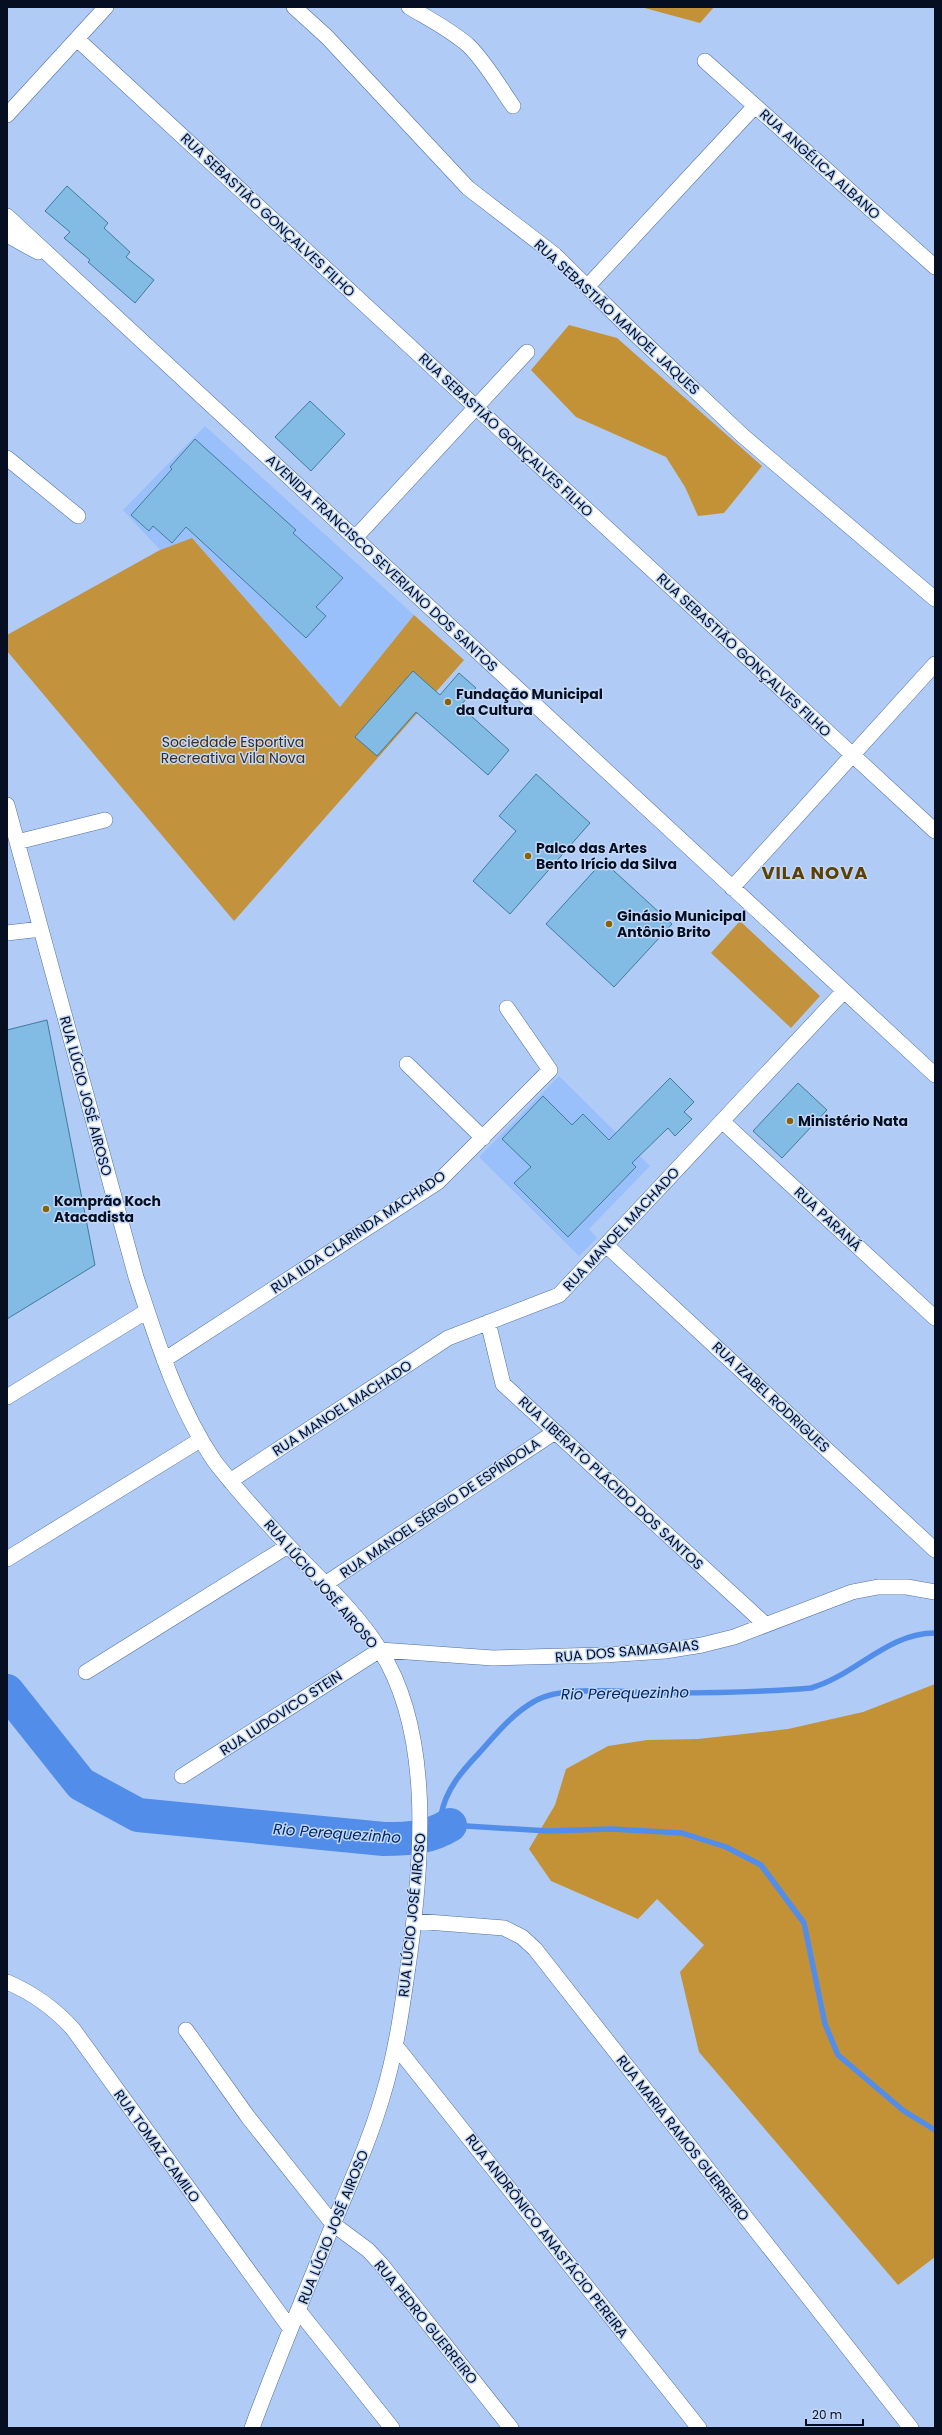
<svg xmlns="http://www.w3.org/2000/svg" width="942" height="2435" font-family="Poppins,sans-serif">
<rect width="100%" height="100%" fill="#b0cbf5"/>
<path fill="#9ac0fb" d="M205,426L414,615L340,707L192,538L160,550L123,510Z
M559,1076L650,1166L589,1229L597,1238L579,1256L479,1157Z"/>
<path fill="#c2923c" d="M192,538L340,707L414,615L464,660L234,921L7,651V635L160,550Z
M740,921L820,996L791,1028L711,953Z"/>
<path fill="#c39236" d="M641,7H714L700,23Z
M569,325L617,338L762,466L724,513L698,516L685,487L666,457L576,417L531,370Z
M935,1684V2257L898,2285L699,2052L680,1972L704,1945L657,1899L638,1919L551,1881L529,1849L555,1805L566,1769L608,1746L647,1740L698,1739L788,1729L863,1712Z"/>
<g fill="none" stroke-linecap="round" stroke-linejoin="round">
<path stroke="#538dea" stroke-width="5.5" d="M935,1633C887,1633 856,1675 811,1688C764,1692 714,1693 666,1693C633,1693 563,1684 535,1701C513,1713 496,1734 480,1752C462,1771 446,1789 441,1815L450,1825L548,1831L611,1829L682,1833L726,1847L761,1865L804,1923L825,2024L838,2055L904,2111L935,2130"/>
<path stroke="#538dea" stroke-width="34" d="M7,1691L81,1784L138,1815L384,1839C409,1839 429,1838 450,1825"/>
</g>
<path fill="#82bce4" stroke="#417a9f" d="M67,186L108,223L104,228L130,252L126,257L154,280L135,303L88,262L90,260L64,238L70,232L45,211Z
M310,401L345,434L311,471L275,437Z
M195,439L296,530L293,533L343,578L316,607L326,616L306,638L186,527L172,543L153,526L149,531L131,515L172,469L170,467Z
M413,671L440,695L459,673L476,688L460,706L509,750L488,775L416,712L377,756L355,737Z
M536,774L590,823L510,914L473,881L516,831L499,816Z
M603,861L672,924L614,987L546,924Z
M47,1020L95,1265L7,1319V1030Z
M670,1078L694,1102L684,1112L692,1119L675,1136L668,1128L632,1163L636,1167L568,1237L514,1183L531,1167L502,1139L543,1096L572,1125L583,1114L609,1140Z
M798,1083L827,1110L782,1158L753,1131Z"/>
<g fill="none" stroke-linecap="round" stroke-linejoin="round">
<defs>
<path id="minor" d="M294,7L327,37L468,188L555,255L631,330L743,436L935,599
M409,7C429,19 451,30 469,46C486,63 499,86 513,106
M77,39L935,831
M705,61L935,267
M7,115L106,7
M7,216L935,1075
M7,235L38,252
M587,287L755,106
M7,458L78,516
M355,538L527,352
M7,805L136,1277C157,1341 177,1406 215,1462C241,1495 270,1527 300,1558C328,1587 359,1616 380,1650C433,1733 422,1860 410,1953C403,2001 397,2049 383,2095C369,2143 348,2188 329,2234C303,2299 276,2363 252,2428
M17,842L105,820
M732,888L935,664
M7,933L41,929
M407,1064L483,1138
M722,1121L935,1318
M606,1245L935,1550
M488,1322L503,1384L766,1625
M164,1360L438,1182L550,1070L507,1008
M7,1397L147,1311
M230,1481L448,1338L559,1295L844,991
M7,1559L200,1440
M325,1584L555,1432
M86,1672L288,1546
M182,1776L380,1650L493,1658L604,1655L665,1651L702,1645L734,1637L852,1592L878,1587H907L935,1592
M414,1921L504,1928L522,1937L535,1949L911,2428
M7,1982C33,1993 54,2008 73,2029L290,2328
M186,2030L248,2117L333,2224L368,2250L381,2264L511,2428
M395,2045L699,2428
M298,2310L392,2428"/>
</defs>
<use href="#minor" stroke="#5170a0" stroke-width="16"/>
<use href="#minor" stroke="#fff" stroke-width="15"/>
</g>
<g fill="#8b6203" stroke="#c3d8f8" stroke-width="1.5">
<circle cx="448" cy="702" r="4"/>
<circle cx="528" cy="856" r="4"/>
<circle cx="609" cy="924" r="4"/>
<circle cx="790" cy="1121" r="4"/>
<circle cx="46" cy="1209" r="4"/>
</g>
<g text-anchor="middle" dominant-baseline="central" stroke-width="3" stroke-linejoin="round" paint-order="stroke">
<g font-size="14" fill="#050f21" stroke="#c3d8f8">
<text transform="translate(820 164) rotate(42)">RUA ANGÉLICA ALBANO</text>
<text transform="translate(268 215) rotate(43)">RUA SEBASTIÃO GONÇALVES FILHO</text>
<text transform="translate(617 317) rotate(43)">RUA SEBASTIÃO MANOEL JAQUES</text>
<text transform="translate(506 435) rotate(43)">RUA SEBASTIÃO GONÇALVES FILHO</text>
<text transform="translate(382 563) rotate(43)">AVENIDA FRANCISCO SEVERIANO DOS SANTOS</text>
<text transform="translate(744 655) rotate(43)">RUA SEBASTIÃO GONÇALVES FILHO</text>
<text transform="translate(86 1096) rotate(75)">RUA LÚCIO JOSÉ AIROSO</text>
<text transform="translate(828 1219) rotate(43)">RUA PARANÁ</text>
<text transform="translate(621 1229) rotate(-47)">RUA MANOEL MACHADO</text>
<text transform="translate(358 1232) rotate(-34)">RUA ILDA CLARINDA MACHADO</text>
<text transform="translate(771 1397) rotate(43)">RUA IZABEL RODRIGUES</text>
<text transform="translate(342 1408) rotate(-33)">RUA MANOEL MACHADO</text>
<text transform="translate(611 1483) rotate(43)">RUA LIBERATO PLÁCIDO DOS SANTOS</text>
<text transform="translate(440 1508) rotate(-34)">RUA MANOEL SÉRGIO DE ESPÍNDOLA</text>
<text transform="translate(321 1584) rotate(49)">RUA LÚCIO JOSÉ AIROSO</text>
<text transform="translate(627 1651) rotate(-5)">RUA DOS SAMAGAIAS</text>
<text transform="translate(281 1713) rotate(-33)">RUA LUDOVICO STEIN</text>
<text transform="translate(412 1915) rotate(-84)">RUA LÚCIO JOSÉ AIROSO</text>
<text transform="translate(683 2138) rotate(52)">RUA MARIA RAMOS GUERREIRO</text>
<text transform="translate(157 2146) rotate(54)">RUA TOMAZ CAMILO</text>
<text transform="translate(333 2227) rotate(-68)">RUA LÚCIO JOSÉ AIROSO</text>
<text transform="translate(547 2236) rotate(52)">RUA ANDRÔNICO ANASTÁCIO PEREIRA</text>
<text transform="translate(426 2322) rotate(51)">RUA PEDRO GUERREIRO</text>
</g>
<g font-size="14" font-weight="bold" fill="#050f21" stroke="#c3d8f8" text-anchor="start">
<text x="456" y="694">Fundação Municipal<tspan x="456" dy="16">da Cultura</tspan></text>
<text x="536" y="848">Palco das Artes<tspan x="536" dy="16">Bento Irício da Silva</tspan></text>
<text x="617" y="916">Ginásio Municipal<tspan x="617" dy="16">Antônio Brito</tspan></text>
<text x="798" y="1121">Ministério Nata</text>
<text x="54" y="1201">Komprão Koch<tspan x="54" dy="16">Atacadista</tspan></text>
</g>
<g font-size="14" fill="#382c18" stroke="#c3d8f8">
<text x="233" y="742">Sociedade Esportiva<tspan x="233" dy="16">Recreativa Vila Nova</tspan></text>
</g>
<g font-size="15" font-style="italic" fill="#022760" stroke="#c3d8f8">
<text transform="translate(625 1693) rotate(-1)">Rio Perequezinho</text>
<text transform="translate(337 1833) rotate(4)">Rio Perequezinho</text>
</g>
<g font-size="18" font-weight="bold" letter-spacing="1" fill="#5c4003" stroke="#c3d8f8">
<text x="815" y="872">VILA NOVA</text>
</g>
</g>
<rect width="942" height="2435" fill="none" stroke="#050f21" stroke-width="16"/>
<path d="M806 2419v6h57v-6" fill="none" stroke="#050f21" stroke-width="2"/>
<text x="812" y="2419" font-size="12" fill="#050f21" stroke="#c3d8f8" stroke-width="3" paint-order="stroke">20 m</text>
</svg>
